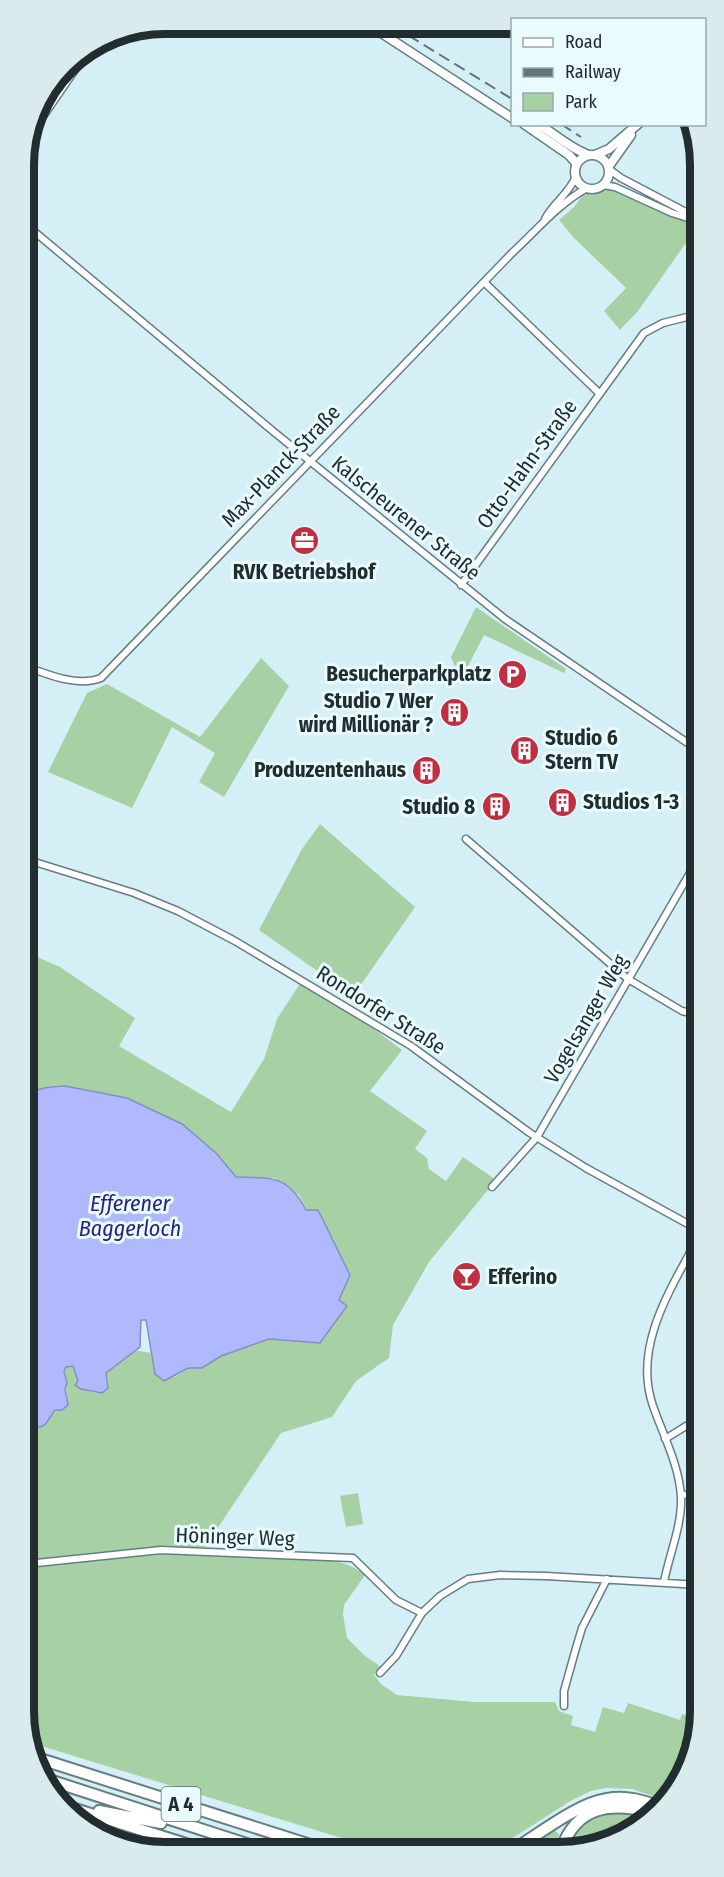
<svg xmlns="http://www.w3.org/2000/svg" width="724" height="1877" font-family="'Fira Sans Condensed',sans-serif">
<rect width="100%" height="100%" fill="#d4f0f6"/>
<path fill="#a7d1a5" d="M607,190H618L697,227L638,311L620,330L604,311L626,288L574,238L559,220L574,207L583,195Z
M476,607L566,669L564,673L484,635L466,670L461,667L457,672L451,657Z
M261,658L289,686L224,797L199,782L215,753L172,727L132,808L48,772L87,693L107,684L200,737Z
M320,824L415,907L353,996L259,930L302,849Z
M26,952L60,967L135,1018L119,1046L231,1112L264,1059L277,1019L301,982L351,1012L402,1050L370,1091L427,1131L415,1149L427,1158L429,1169L446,1181L463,1157L496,1180L429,1262L393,1325L389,1358L356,1381L332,1417L281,1433L205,1547L142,1548L27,1561L26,1427L51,1416L67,1398C67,1388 63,1376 66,1367L73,1366L78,1381L76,1385L81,1389L96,1393L108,1380L106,1373L134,1350L151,1353L155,1374L175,1377L188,1368H202L221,1356L269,1338L320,1343L346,1306L339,1300L307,1210L299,1195L275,1178L236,1177L216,1153L182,1124L30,1093L26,1097Z
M358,1493L363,1524L346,1527L340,1496Z
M161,1554L322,1559C338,1561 352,1564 365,1575L344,1605L343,1614L347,1638L365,1656L380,1666L374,1675L381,1684L397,1695L474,1702H555L559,1711L573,1716L571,1725L595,1732L603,1707L624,1713L628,1703L680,1720L682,1714L700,1720L689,1765L668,1801L632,1789L606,1788L591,1791L572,1800L494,1850H381L28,1742L27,1567Z
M616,1811L631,1812L650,1817C626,1837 600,1850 568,1850C572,1826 594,1816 616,1811Z
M73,1815L185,1850H138Z
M553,1829L559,1834L554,1850H520Z"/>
<path fill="#b0b9fe" stroke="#858fc0" stroke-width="1.5" d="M65,1086L127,1098L182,1124L216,1153L236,1177C272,1178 288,1175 306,1210H318L350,1275L339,1300L347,1306L320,1343L269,1339L221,1356L202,1368H188L164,1381L155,1374L146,1320H141L140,1347L106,1373L108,1388L102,1393L81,1389L75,1385L78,1381L73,1366L66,1367L64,1371L67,1383L65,1389L68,1405L62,1410H55C43,1426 49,1428 26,1427V1097C36,1087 52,1087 65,1086Z"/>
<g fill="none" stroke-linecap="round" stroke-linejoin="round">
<defs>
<path id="street" d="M29,137L90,48
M610,170L621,178L697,218
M603,185L615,187L672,213L697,221
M545,219C553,203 570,193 576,176
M24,223L274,432L505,619L698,750
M484,282L599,393
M461,585L644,333L663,323L695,315
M25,666C48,675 78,687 101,678L512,253C536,231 558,204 587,188
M466,839L628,979L682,1011L699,1015
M25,859L134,893L178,911L235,941L411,1046L530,1133L586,1168L699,1230
M693,1013L699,1002
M492,1187L537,1137L698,859
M665,1439L699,1418
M681,1495L699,1494
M27,1564L161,1550L353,1558L396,1600L422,1613
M664,1582C669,1555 682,1526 681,1498C680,1467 663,1435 653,1406C632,1346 672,1287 699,1236
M380,1673L396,1656L422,1613L440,1596L468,1579L500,1575L546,1576L700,1585
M564,1706V1691L576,1648L582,1628L607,1579"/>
<path id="secondary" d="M369,25L512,118
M524,124L569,155L577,164
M538,124C555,134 572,150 589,155
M575 172a17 17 0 1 1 34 0a17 17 0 1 1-34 0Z
M595,155L609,149L638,124
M609,166L631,135"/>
<path id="highway" d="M37,1758L326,1850
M49,1780L265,1850
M62,1805L205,1850
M99,1811L161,1823
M513,1850C539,1834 578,1803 607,1799C626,1795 644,1801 662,1807
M561,1850C577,1804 612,1802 655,1813"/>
</defs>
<use href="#street" stroke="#657e83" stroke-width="9"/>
<use href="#secondary" stroke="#657e83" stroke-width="11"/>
<use href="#highway" stroke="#657e83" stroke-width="14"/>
<use href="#street" stroke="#fff" stroke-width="6"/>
<use href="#secondary" stroke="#fff" stroke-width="8"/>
<use href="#highway" stroke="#fff" stroke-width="10"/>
<path stroke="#637578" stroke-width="2" stroke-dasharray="12 6" stroke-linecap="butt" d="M393,26L512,99
M561,124L581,137"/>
</g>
<defs>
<symbol id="office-disc" viewBox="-11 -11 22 22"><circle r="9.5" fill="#bf2f41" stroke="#eafbfe"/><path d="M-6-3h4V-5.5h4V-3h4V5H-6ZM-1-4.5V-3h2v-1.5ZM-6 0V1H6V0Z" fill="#fff"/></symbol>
<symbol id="parking-disc" viewBox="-11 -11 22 22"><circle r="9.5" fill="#bf2f41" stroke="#eafbfe"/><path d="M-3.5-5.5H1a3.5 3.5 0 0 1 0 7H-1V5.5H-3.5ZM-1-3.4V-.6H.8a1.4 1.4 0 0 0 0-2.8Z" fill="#fff"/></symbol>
<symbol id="building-disc" viewBox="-11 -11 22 22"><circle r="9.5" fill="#bf2f41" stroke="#eafbfe"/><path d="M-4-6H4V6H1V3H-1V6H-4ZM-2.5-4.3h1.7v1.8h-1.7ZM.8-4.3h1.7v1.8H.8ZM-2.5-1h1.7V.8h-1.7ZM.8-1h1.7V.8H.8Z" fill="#fff"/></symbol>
<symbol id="bar-disc" viewBox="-11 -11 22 22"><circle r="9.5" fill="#bf2f41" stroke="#eafbfe"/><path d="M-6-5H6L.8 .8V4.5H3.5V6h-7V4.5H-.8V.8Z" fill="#fff"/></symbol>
</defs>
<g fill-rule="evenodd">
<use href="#office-disc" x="288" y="524" width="33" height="33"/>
<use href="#parking-disc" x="496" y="658" width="33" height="33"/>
<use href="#building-disc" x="438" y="696" width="33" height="33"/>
<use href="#building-disc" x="508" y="734" width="33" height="33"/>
<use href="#building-disc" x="410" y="754" width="33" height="33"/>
<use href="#building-disc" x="546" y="786" width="33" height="33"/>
<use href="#building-disc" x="480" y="790" width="33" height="33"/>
<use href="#bar-disc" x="450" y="1260" width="33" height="33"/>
</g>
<g text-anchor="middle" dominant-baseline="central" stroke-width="6" stroke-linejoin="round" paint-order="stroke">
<rect fill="#eafbfe" stroke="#5e6b6d" stroke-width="1.5" x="161.5" y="1787" width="39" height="34" rx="4.5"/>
<g font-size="20" font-weight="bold" fill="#222d2f">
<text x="181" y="1804">A 4</text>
</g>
<g font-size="21" fill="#222d2f" stroke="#eafbfe">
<text transform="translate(527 464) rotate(-54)">Otto-Hahn-Straße</text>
<text transform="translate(281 466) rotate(-46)">Max-Planck-Straße</text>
<text transform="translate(406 518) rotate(39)">Kalscheurener Straße</text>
<text transform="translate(381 1010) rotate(32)">Rondorfer Straße</text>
<text transform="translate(586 1019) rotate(-60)">Vogelsanger Weg</text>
<text transform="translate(235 1537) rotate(2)">Höninger Weg</text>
</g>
<g font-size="21" font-weight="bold" fill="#222d2f" stroke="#eafbfe" text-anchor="end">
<text x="304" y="572" text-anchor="middle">RVK Betriebshof</text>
<text x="491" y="674">Besucherparkplatz</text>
<text x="433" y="701">Studio 7 Wer<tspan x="433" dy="24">wird Millionär ?</tspan></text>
<text x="545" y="738" text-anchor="start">Studio 6<tspan x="545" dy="24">Stern TV</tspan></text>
<text x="406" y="770">Produzentenhaus</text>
<text x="583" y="802" text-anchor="start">Studios 1-3</text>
<text x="475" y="807">Studio 8</text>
<text x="488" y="1277" text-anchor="start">Efferino</text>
</g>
<g font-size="22" font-style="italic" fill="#2a2080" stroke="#eafbfe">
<text x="130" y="1203">Efferener<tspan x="130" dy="25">Baggerloch</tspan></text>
</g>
</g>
<path d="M0 0H724V1877H0ZM165 34H559A131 131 0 0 1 690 165V1711A131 131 0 0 1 559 1842H165A131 131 0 0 1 34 1711V165A131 131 0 0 1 165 34Z" fill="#daebed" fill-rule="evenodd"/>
<path fill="none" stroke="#222d2f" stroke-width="8" d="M165 34H559A131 131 0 0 1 690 165V1711A131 131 0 0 1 559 1842H165A131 131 0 0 1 34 1711V165A131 131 0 0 1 165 34Z"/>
<rect x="511" y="18" width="195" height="108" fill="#eafbfe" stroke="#9aa9ab" stroke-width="1.5"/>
<rect x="523" y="38" width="30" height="9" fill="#ffffff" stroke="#9aa9ab" stroke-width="1.5"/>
<text x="565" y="48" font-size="18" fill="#222d2f">Road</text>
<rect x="523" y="68" width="30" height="9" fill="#637578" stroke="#9aa9ab" stroke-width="1.5"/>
<text x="565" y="78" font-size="18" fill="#222d2f">Railway</text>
<rect x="523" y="93" width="30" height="18" fill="#a7d1a5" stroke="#9aa9ab" stroke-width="1.5"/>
<text x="565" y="108" font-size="18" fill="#222d2f">Park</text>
</svg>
